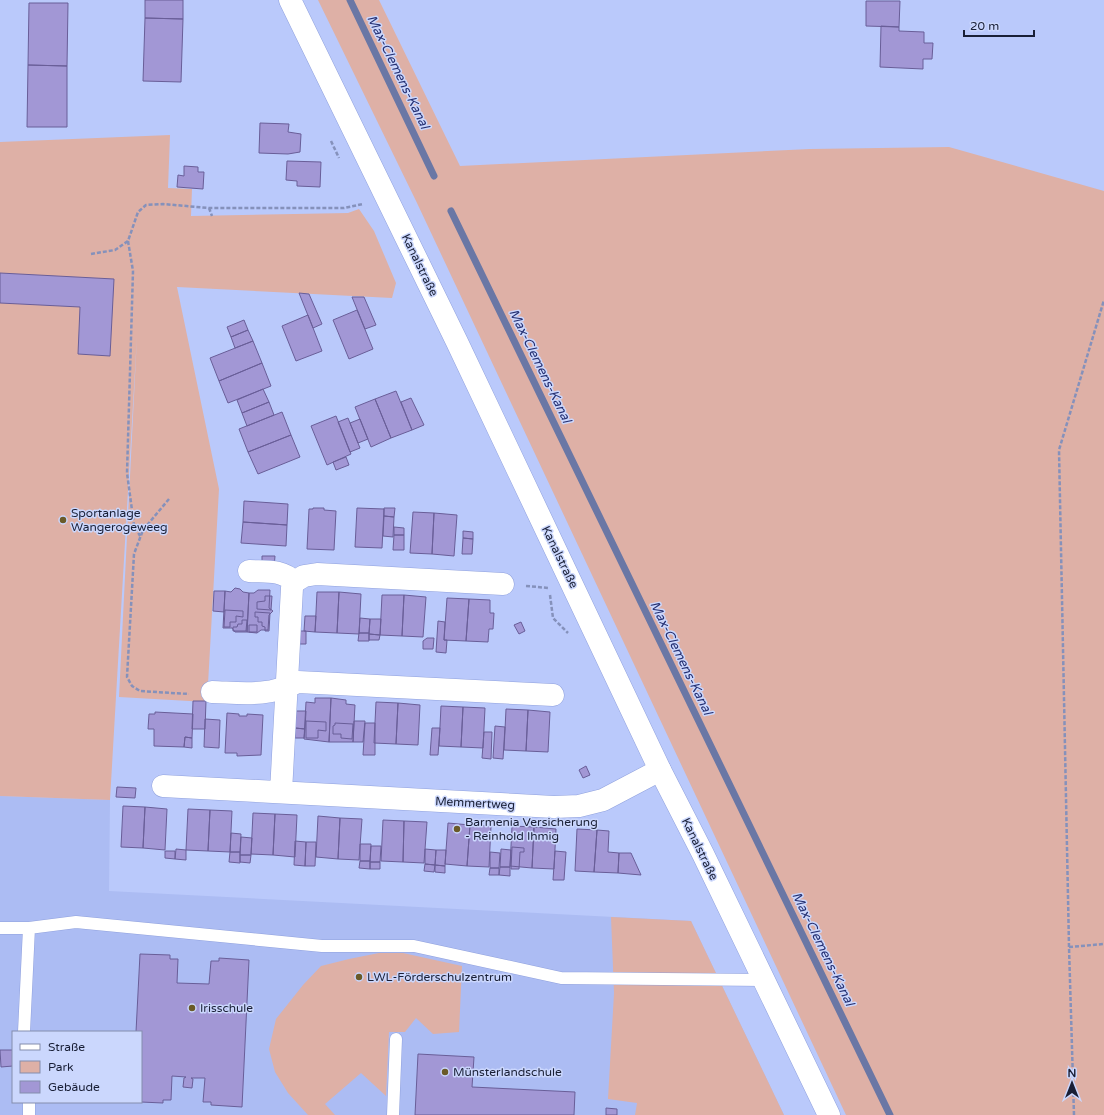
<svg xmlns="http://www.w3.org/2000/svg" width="1104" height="1115" font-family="'Varela Round',sans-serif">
<rect width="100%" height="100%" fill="#bac9fb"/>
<path fill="#acbcf3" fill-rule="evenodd" d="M0,796L110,800L109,891L691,921L784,1115H0ZM13,1032H141V1102H13Z"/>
<path fill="#deb0a6" d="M318,0H379L460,166L810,149L949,147L1104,191V1115H846L417,203Z
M170,135L168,188L192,189L191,216L348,213L359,209L374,231L396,283L392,298L177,287L219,489L207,702L119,697L137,336L110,800L0,796V142Z
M611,917L691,921L784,1115H635L637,1103L608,1099L614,993Z
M379,953H403L462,966L459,1032L433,1034L416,1018L405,1032H389L386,1096L361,1073L325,1104L335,1115H308L288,1093L275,1072L269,1049L276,1019L303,985L321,966L349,959Z"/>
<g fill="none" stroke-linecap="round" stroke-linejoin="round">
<path stroke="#6a77a5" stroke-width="7" d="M350,0L434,176
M451,211L890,1115"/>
</g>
<path fill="#a297d5" stroke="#695e98" d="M145,0H183V19L145,18Z
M866,1H900L899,27L866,26Z
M29,3H68L67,66L28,65Z
M145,18L183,19L181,82L143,81Z
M881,26L899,27V31L924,32V43H933L932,59H923V69L880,67Z
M28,65L67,66V127H27Z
M260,123L289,124L288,132L301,134L300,152L288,154L259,153Z
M287,161L321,162L320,187L297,186V181L286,180Z
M184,166L198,167V172H204L203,189L177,187L178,175L184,176Z
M0,273L114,279L110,356L78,354L80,307L0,303Z
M299,293L309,294L322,324L313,328Z
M352,297H364L376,325L365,329Z
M357,310L373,349L349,359L333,320Z
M308,315L322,351L296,361L282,326Z
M244,320L248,330L231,337L227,327Z
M248,330L253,341L235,348L231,337Z
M253,341L262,363L219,381L210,358Z
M262,363L271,386L228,403L219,381Z
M263,389L269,402L242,413L237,400Z
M396,391L412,430L391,438L375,399Z
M411,398L424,425L412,430L401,402Z
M375,399L391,438L371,447L355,407Z
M269,402L274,415L247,426L242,413Z
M282,412L291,435L248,452L239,429Z
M336,416L351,454L327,465L311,426Z
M348,418L360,448L350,452L338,422Z
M360,419L368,439L358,443L350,423Z
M291,435L300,457L258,474L248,452Z
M346,457L349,465L336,470L333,462Z
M244,501L288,504L287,525L243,522Z
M313,508H324V510L336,511L334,550L307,549L309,509H313Z
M357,508L384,509L382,548L355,547Z
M384,508H395L394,517L384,516Z
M413,512L434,513L432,554L410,553Z
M434,513L457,515L454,556L432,554Z
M384,516L394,517L393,537L383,536Z
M243,522L287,525L286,546L241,543Z
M394,527L404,528V535H394Z
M463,531L473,532V539L463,538Z
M394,535H404V550H393Z
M463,538L473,539L472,554H462Z
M262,556H275L274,568L262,567Z
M235,588L240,589L243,592L249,593L247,632H235L232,628H223L225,591L231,592Z
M258,590H270L269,608L273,611L269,615L268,630H261L257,633L247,632L249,593H254Z
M214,591H225L224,612L213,611Z
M317,592H339L337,633L315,632Z
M339,592L361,594L359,634L337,633Z
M382,595H404L402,636L380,635Z
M404,595L426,597L423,637L402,636Z
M265,596H272L271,610L257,609V602L265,601Z
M447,598L469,599L466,641L444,640Z
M469,599L490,600V613H494L493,629H489L488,642L466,641Z
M225,610L243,611V617L236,616V622H230V627H224Z
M255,612L270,613L269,631H265V627L262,626V622H258V617H255Z
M305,616H316L315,632L304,631Z
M360,618L370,619L369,633H359Z
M370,619H381L380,635L369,634Z
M242,620H247L246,631H233V627H237L238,624H242Z
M438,621L445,622L444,640H447L446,653L436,652Z
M521,622L525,631L519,634L514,625Z
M249,625H257V632H249Z
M300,631H306V644H299Z
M359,633H369V641H358Z
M369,634L380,635L379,640H369Z
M427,638H434L433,649H423V641Z
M315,698H331L329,742L304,739L306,702L315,703Z
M331,698L346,700V704L355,705L353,742H329Z
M193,701H206L205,729H192Z
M376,702L398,703L396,744L374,743Z
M398,703L420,705L418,745L396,744Z
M441,706L463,707L461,747L439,746Z
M463,707L485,708L483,748L461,747Z
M506,709L528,710L526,751L504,750Z
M528,710L550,712L548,752L526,751Z
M296,711H306L305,729L295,728Z
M155,712L193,714L192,738L185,737L184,747L154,746V729H148L149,714H155Z
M227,713L239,714V716H247V714L263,715L261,755L237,756V753H225Z
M205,719L220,720L219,748L204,747Z
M306,721L326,722V731L318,730V738H306Z
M354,721H365L363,742H353Z
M335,723L353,724L352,739L341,738V734H333V726L335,725Z
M365,723H375V755H363Z
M495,726L505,727L503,759L493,758Z
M295,728L305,729L304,738H295Z
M432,728H440L438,755H430Z
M484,732H492L491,759L482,758Z
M185,737L192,738V748L184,747Z
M586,766L590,775L583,778L579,770Z
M117,787L136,788L135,798L116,797Z
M123,806L145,807L143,848L121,847Z
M145,807L167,809L165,850L143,848Z
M188,809L210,810L208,851L186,850Z
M210,810L232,811L230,852L208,851Z
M253,813L275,814L273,855L251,854Z
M275,814L297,815L295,857L273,855Z
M318,816L340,818L338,859L316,857Z
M340,818L362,819L359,860L338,859Z
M383,820L404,821L403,862L381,861Z
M404,821L427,822L424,863L403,862Z
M448,823L470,825L467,866L445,864Z
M470,825L491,826L489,867L467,866Z
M512,826L534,827L532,868L510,866Z
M534,827L556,829L554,869L532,868Z
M577,829L597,830L594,872L575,871Z
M597,830L609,831L608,852L619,853L618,873L594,872Z
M231,833L241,834L240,852H230Z
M241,837L252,838L251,855H240Z
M295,841L306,842L305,866L294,865Z
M306,842H316L315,866H305Z
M360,844H371L370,861H360Z
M371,846H381L380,862H370Z
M512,847L524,848V852H520L519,869H511Z
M176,849L186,850V860L175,859Z
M425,849L436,850L435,865L425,864Z
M501,849L511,850L510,867H500Z
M436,850H446L445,866L435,865Z
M165,851H175V859L165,858Z
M555,851L566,852L564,880H553Z
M230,852H240V863L229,862Z
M490,852L500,853L499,868H490Z
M619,853H631L641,875L618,873Z
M240,855H251L250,863L240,862Z
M360,861H370V869L359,868Z
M370,862H380V869H370Z
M425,864L435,865L434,872L424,871Z
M435,865L445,866V873L435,872Z
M500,867H510V876L499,875Z
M490,868H499V875H489Z
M140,954L170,955V959H178L177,983L209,984L211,961H219V958L249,960L242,1107L211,1105V1102H203L205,1078H191L193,1079L192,1088L183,1087L184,1078L186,1077L172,1076L171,1100H163V1103L141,1102V1032H136Z
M0,1050H13V1066L1,1067Z
M418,1054L474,1057L472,1087L575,1092L574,1115H415Z
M606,1108L617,1109V1115H606Z"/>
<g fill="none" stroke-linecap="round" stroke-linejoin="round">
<defs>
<path id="lane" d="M0,928H29L24,1032
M29,928L76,922L322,946H414L561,978L764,980
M29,1102V1115
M393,1115L396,1039"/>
<path id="street" d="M249,571C265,572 282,569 294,582
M212,692C244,693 268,697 298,682L553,695
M163,786L554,807L579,806L603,800L660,770
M281,792L292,588L294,582L304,576L317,574L503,584"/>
<path id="secondary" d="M290,0L457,342L660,770L703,854L829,1115"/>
</defs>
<use href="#lane" stroke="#90a1dd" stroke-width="13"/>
<use href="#street" stroke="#90a1dd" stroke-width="23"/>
<use href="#secondary" stroke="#90a1dd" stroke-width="23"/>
<path stroke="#8591bb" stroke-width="2.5" stroke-dasharray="4 2" stroke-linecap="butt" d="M331,141L339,158
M209,208L212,216
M128,241L133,271L127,473L134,525L140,536
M91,254L115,250L128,241L138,212L146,205L163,204L209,208H344L363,204
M169,499L143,530L134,554L127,677L132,686L140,691L189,694
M526,586L549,588
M550,595L553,618L568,633
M1069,947L1104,944
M1074,1115L1069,947L1059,450L1104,300"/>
<use href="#lane" stroke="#fff" stroke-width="12"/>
<use href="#street" stroke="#fff" stroke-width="22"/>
<use href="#secondary" stroke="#fff" stroke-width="22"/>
</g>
<g fill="#6a5a28" stroke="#cbd7fd" stroke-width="1.5">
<circle cx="63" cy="520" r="4"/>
<circle cx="457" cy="829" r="4"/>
<circle cx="359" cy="977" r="4"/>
<circle cx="192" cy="1008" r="4"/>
<circle cx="445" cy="1072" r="4"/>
</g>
<g text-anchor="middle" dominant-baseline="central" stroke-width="3" stroke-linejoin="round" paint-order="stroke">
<g font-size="12" fill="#191f36" stroke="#cbd7fd">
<text transform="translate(420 265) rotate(64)">Kanalstraße</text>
<text transform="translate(560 557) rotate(64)">Kanalstraße</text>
<text transform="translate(475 803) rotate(3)">Memmertweg</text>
<text transform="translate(700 849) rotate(64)">Kanalstraße</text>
</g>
<g font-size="12" fill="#191f36" stroke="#cbd7fd" text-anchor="start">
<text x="71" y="513">Sportanlage<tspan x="71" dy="14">Wangerogeweeg</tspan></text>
<text x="465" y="822">Barmenia Versicherung<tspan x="465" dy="14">- Reinhold Ihmig</tspan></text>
<text x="367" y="977">LWL-Förderschulzentrum</text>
<text x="200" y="1008">Irisschule</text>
<text x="453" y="1072">Münsterlandschule</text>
</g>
<g font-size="13" font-style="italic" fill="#253072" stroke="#cbd7fd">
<text transform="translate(398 72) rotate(64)">Max-Clemens-Kanal</text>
<text transform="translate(540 366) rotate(64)">Max-Clemens-Kanal</text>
<text transform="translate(681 658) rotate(64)">Max-Clemens-Kanal</text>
<text transform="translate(823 949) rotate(64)">Max-Clemens-Kanal</text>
</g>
</g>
<rect x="12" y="1031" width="130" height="72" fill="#cbd7fd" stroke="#848dad"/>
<rect x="20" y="1044" width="20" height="6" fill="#ffffff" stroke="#848dad"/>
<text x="48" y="1051" font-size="12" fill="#191f36">Straße</text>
<rect x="20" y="1061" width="20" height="12" fill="#deb0a6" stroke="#848dad"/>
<text x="48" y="1071" font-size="12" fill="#191f36">Park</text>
<rect x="20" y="1081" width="20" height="12" fill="#a297d5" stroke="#848dad"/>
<text x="48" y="1091" font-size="12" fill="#191f36">Gebäude</text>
<g transform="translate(1072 1083)" stroke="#cbd7fd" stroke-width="3" paint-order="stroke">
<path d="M0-3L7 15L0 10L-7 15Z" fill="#191f36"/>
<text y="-6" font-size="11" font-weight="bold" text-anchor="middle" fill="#191f36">N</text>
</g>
<path d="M964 30v6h70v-6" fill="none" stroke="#191f36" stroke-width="2"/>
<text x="970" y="30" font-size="12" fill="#191f36" stroke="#cbd7fd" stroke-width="3" paint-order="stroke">20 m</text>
</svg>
